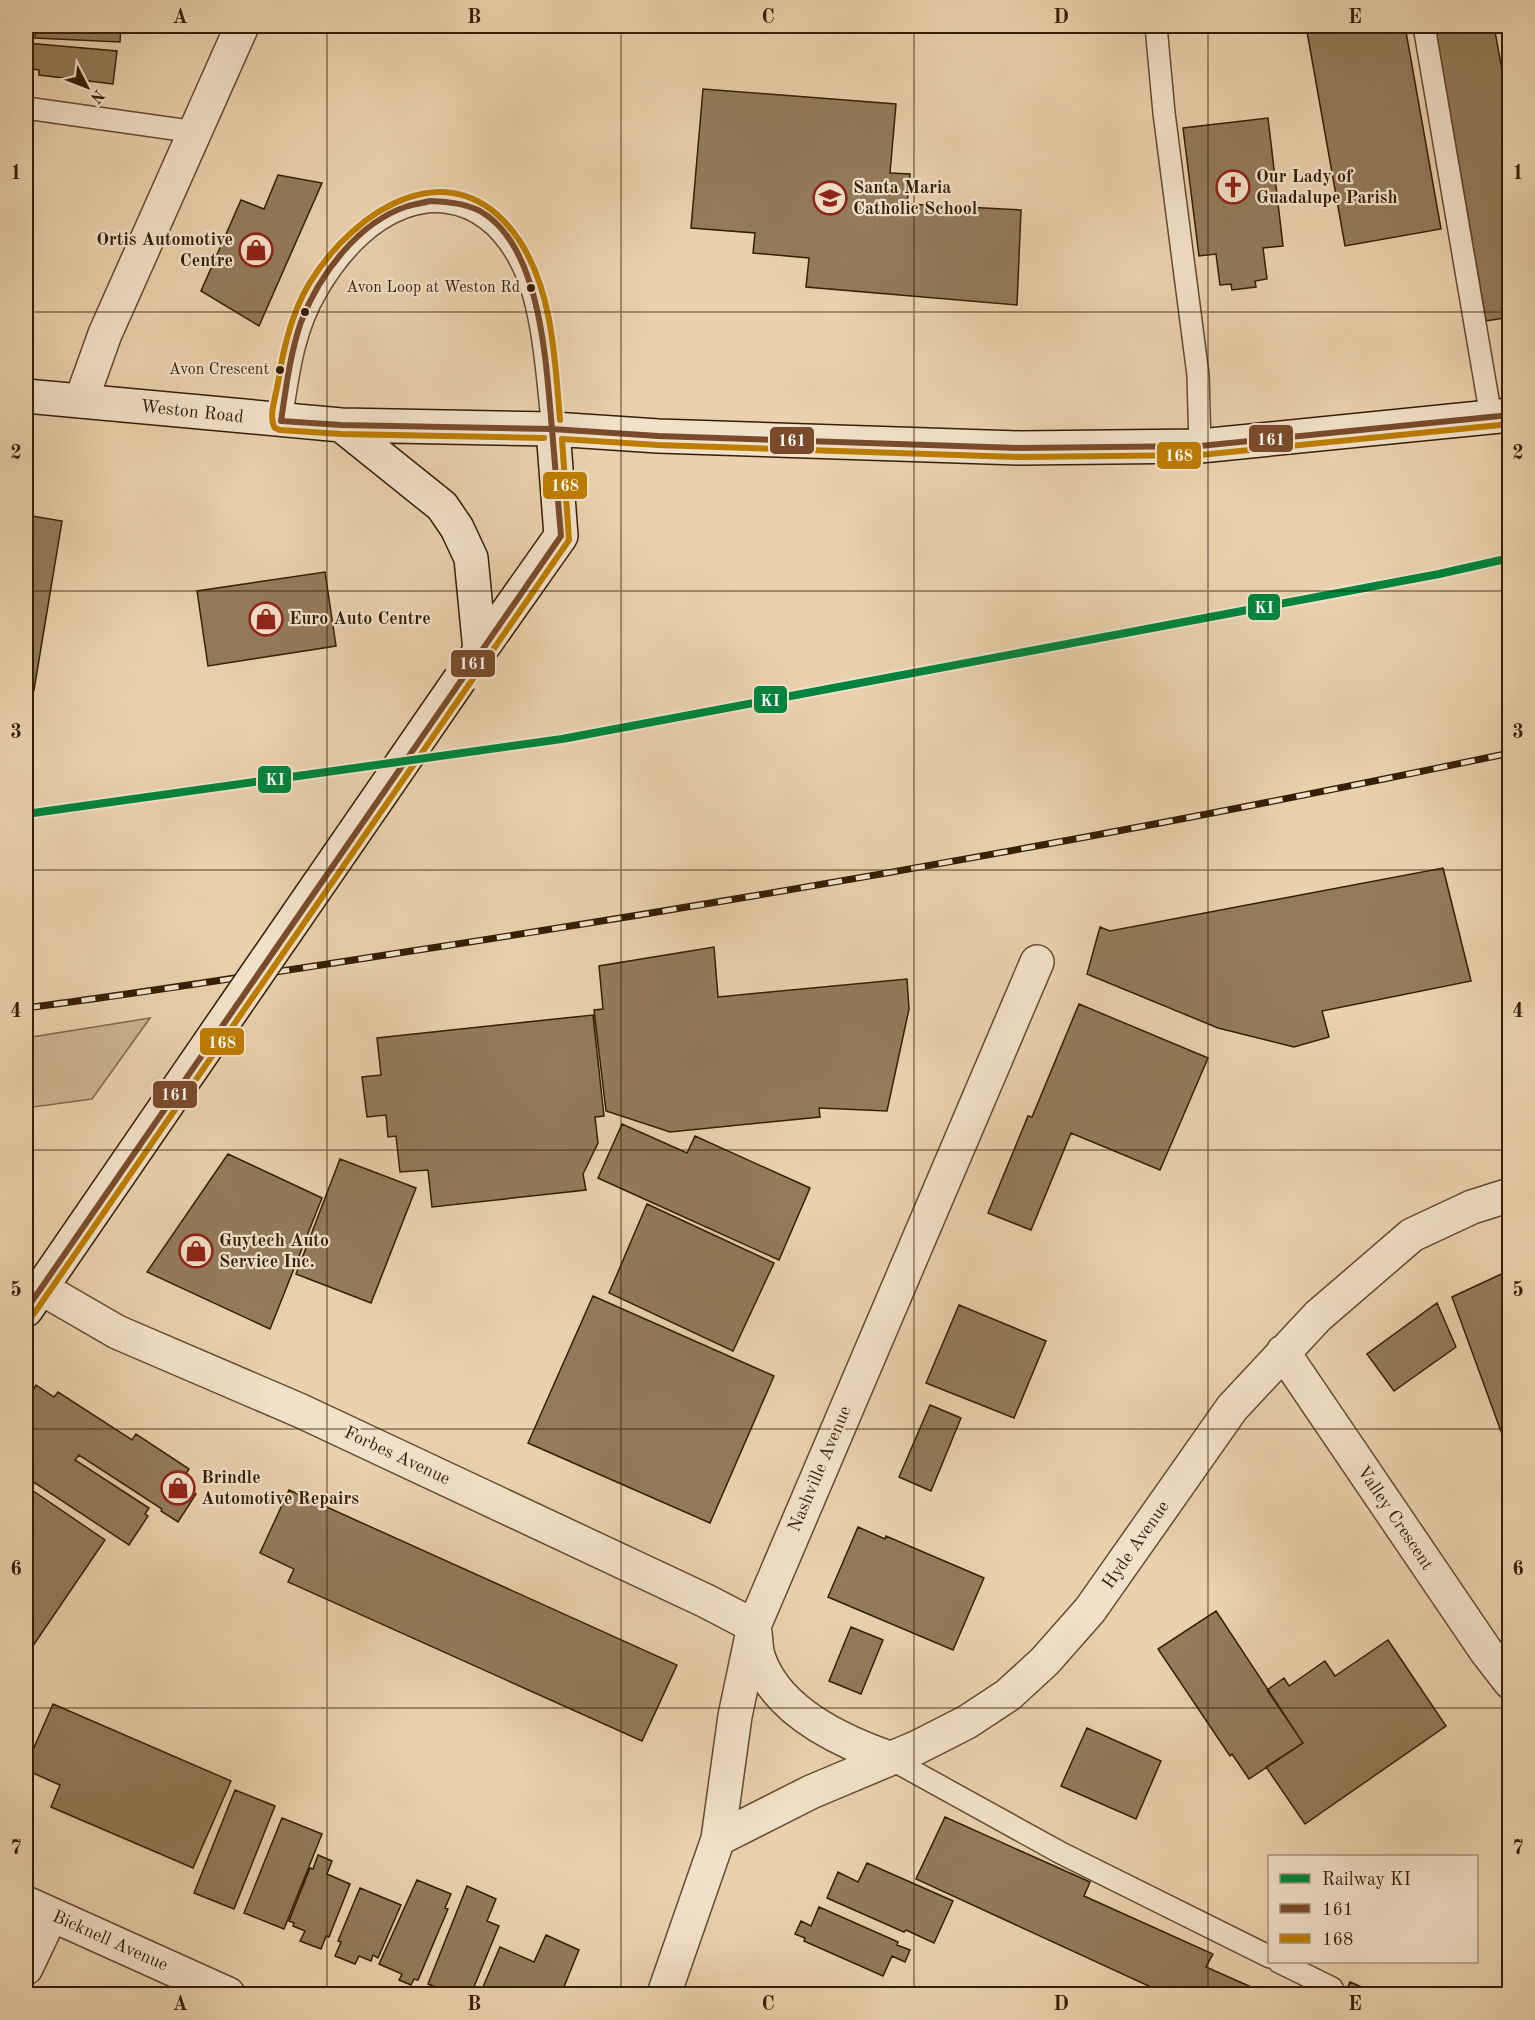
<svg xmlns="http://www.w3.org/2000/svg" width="1535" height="2020" font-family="'Old Standard TT',serif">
<rect width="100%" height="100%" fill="#e9d1ad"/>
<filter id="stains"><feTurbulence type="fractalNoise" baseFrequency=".00333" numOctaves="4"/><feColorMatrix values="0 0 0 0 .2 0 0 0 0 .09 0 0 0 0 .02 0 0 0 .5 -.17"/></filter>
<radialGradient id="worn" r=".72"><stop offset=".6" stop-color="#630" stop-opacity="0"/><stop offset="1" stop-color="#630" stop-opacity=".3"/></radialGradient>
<path fill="#cbb390" stroke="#80684a" stroke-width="1.5" d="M150,1018L92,1099L26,1108V1038Z"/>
<path fill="#937b5b" stroke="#361e03" stroke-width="1.5" d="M35,26H121L120,42L35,38Z
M1306,26H1405L1441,229L1345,246Z
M1435,26H1494L1510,114V317L1486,321Z
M26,43L117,51L113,84L39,75V70L26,68Z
M703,89L896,104L890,173L910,174L907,204L1021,210L1017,305L806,287L809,258L753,253L755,233L691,228Z
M1268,118L1283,246L1263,248L1267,279L1255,281L1256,287L1232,290L1231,284L1220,285L1216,254L1199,256L1183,128Z
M278,175L322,183L259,326L201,291L241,200L264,209Z
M26,515L62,521L34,690L26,688Z
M325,572L336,646L208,666L197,591Z
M1443,868L1471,981L1322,1011L1329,1037L1294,1047L1218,1028L1087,974L1100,927L1110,931Z
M714,947L718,997L907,979L909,1009L887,1111L819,1108L820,1117L670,1132L606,1111L594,1010L603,1009L599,966Z
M1079,1004L1208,1058L1160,1170L1071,1133L1031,1230L988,1213L1028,1116L1032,1117Z
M593,1015L604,1116L595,1117L598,1143L583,1174L586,1190L432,1207L428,1170L400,1172L396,1136L388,1137L386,1115L367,1117L362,1077L381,1075L377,1038Z
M622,1124L687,1153L695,1136L810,1188L779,1260L598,1178Z
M228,1154L322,1198L270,1329L147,1272Z
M340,1159L416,1188L371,1303L296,1274Z
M647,1204L774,1263L733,1351L609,1293Z
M1510,1270V1456L1452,1297Z
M593,1296L774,1376L710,1523L528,1443Z
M1437,1303L1456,1347L1394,1391L1367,1354Z
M959,1305L1046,1341L1014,1418L926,1383Z
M36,1385L54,1397L58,1392L132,1440L136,1434L189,1469L180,1483L196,1494L178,1522L161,1511L162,1509L79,1455L75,1460L149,1508L145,1514L148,1516L129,1545L26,1477V1431L31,1423L26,1419V1402Z
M930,1405L961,1418L931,1491L899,1477Z
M26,1486L105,1540L26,1656Z
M289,1490L677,1665L642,1741L288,1582L294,1569L260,1553Z
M858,1527L885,1539L886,1536L984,1578L953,1650L828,1597Z
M1216,1611L1303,1743L1249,1779L1232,1754L1230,1756L1158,1649Z
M851,1627L883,1640L861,1694L829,1681Z
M1388,1640L1446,1726L1305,1824L1266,1767L1303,1743L1267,1690L1284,1678L1289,1686L1325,1661L1335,1676Z
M53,1704L231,1781L193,1868L51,1807L60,1785L26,1770V1766Z
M1087,1728L1161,1761L1136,1819L1061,1786Z
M235,1790L275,1806L234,1909L194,1893Z
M945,1817L1090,1882L1084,1896L1213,1954L1206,1967L1267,1994H1166L916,1879Z
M282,1818L322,1834L284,1929L244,1913Z
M318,1855L332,1861L327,1874L350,1884L329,1937L326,1936L321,1949L300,1941L305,1931L293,1926L294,1923L289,1921L310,1868L313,1869Z
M867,1863L953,1901L934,1943L906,1930L904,1932L827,1898L838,1872L858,1882Z
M417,1880L451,1894L445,1908L448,1909L418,1980L414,1979L411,1985L399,1980L402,1974L379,1964Z
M467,1886L496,1899L487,1921L499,1926L471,1994H444L445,1991L428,1984Z
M360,1888L401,1905L378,1958L373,1955L371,1961L359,1956L355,1964L335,1956L341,1942L338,1941Z
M819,1907L898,1942L897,1945L910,1950L905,1962L892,1956L883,1976L804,1941L805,1938L795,1934L801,1921L811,1926Z
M546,1935L579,1950L561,1994H480L500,1947L534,1962Z
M1350,1982L1378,1994H1345Z"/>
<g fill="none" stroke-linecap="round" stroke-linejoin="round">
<defs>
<path id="service" d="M1156,26L1164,113L1198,375L1200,446
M1424,26L1491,417
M26,108L196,132
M281,421C288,375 293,330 317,290C328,271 343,251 359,236C415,184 484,190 520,260C544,304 547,379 553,429
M889,1758L1061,1853L1270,1957
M1279,1962L1332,1988"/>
<path id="minor" d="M81,401L105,334L242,26
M41,1288L117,1332L301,1411L706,1601L754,1626
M1283,1352L1486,1651L1510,1682
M755,1633C756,1641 756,1649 758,1656C775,1710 840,1741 889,1758
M718,1839L811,1792L918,1747L967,1722L1008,1695L1045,1661L1090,1610L1232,1408L1318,1316L1412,1235L1472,1207L1510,1195
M26,1903L228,1994
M26,1968L51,1915
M664,1994L718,1839L735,1716L754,1626L1037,962"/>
<path id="secondary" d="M26,396L341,425L553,429L658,436L1021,448L1200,446L1510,415
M341,425L442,506L457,528L471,558L480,651
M475,658L561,536L553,429
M26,1310L234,1007"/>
</defs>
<use href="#service" stroke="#634b2e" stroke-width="24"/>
<use href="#minor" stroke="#634b2e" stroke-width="36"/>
<use href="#secondary" stroke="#361e03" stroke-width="36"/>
<use href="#service" stroke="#f1e1ca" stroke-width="21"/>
<use href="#minor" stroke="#f1e1ca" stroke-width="33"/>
<use href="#secondary" stroke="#f1e1ca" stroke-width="33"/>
<defs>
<path id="rail" d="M26,1008C148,992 270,973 392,954C766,897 1139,831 1510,753"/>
</defs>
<use href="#rail" stroke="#361e03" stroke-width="7"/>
<use href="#rail" stroke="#f1e1ca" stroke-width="4.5" stroke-dasharray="14" stroke-linecap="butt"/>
<defs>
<path id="secondary-bridge" d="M234,1007L460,679"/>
</defs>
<use href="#secondary-bridge" stroke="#361e03" stroke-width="36" stroke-linecap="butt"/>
<use href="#secondary-bridge" stroke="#f1e1ca" stroke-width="33"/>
<defs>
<path id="bus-1" d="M430,201C448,202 464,203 480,211C542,246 546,366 552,429L341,425L281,421C286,388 290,354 301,322C319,275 358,222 408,206C415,204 423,203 430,201Z
M552,429L658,436L1021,448L1200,446L1510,415
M26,1310L561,536L552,429"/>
<path id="bus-2" d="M544,438L341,434L280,430L275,428C268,417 276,395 278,383C283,349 291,314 309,284C355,208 455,145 519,240C553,291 555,361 560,420
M33,1315L569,540L562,439L658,445L1021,457L1200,455L1510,424"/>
</defs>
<use href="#bus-1" stroke="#f1e1ca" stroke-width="10"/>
<use href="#bus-2" stroke="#f1e1ca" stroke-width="10"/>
<use href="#bus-1" stroke="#7a4b2a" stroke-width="6"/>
<use href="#bus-2" stroke="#bd7d01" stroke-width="6"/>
<defs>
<path id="rail-1" d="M26,814L562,739L1439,574L1510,558"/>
</defs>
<use href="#rail-1" stroke="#f1e1ca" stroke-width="12"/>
<use href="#rail-1" stroke="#00853f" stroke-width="8"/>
</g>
<path fill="none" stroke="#361e03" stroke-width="1.5" stroke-opacity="0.55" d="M327,26V1994M621,26V1994M914,26V1994M1208,26V1994M26,312H1510M26,591H1510M26,870H1510M26,1150H1510M26,1429H1510M26,1708H1510"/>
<defs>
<symbol id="church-ring" viewBox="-11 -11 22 22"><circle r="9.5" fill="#f1e1ca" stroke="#8f2418" stroke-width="1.5"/><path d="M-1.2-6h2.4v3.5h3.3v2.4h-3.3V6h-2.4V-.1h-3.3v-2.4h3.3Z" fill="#8f2418"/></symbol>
<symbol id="school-ring" viewBox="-11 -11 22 22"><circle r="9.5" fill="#f1e1ca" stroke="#8f2418" stroke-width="1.5"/><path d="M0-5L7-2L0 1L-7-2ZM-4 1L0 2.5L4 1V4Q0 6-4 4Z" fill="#8f2418"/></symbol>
<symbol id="shop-ring" viewBox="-11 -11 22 22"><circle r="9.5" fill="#f1e1ca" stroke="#8f2418" stroke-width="1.5"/><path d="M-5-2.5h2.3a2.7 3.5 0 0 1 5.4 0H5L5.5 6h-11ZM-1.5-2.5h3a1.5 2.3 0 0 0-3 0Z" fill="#8f2418"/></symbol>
</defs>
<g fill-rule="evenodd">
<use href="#church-ring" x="1214" y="168" width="38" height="38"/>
<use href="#school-ring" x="811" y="179" width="38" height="38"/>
<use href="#shop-ring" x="237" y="231" width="38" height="38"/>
<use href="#shop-ring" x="247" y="600" width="38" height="38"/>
<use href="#shop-ring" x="177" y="1232" width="38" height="38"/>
<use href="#shop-ring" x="159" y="1469" width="38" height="38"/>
</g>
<g fill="#361e03" stroke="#f1e1ca" stroke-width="2">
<circle cx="531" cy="288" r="5"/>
<circle cx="305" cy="312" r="5"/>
<circle cx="280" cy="370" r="5"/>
</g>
<g text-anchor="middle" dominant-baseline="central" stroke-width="4.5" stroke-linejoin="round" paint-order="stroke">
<g font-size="16" fill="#361e03" stroke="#f1e1ca" text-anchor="end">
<text x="520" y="288">Avon Loop at Weston Rd</text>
<text x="269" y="370">Avon Crescent</text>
</g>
<g font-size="18" font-weight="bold" fill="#361e03" stroke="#f1e1ca" text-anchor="start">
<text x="1256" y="177">Our Lady of<tspan x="1256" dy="21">Guadalupe Parish</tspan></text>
<text x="853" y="188">Santa Maria<tspan x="853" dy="21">Catholic School</tspan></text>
<text x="233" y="240" text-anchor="end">Ortis Automotive<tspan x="233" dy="21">Centre</tspan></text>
<text x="289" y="619">Euro Auto Centre</text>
<text x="219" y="1241">Guytech Auto<tspan x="219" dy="21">Service Inc.</tspan></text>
<text x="201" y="1478">Brindle<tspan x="201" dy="21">Automotive Repairs</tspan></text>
</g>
<g font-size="18" fill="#361e03" stroke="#f1e1ca">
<text transform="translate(192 412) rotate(6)">Weston Road</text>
<text transform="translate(397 1456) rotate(25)">Forbes Avenue</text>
<text transform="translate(820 1469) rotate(-67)">Nashville Avenue</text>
<text transform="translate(1395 1518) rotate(56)">Valley Crescent</text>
<text transform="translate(1136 1545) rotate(-55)">Hyde Avenue</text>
<text transform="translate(110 1941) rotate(24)">Bicknell Avenue</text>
</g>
</g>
<g stroke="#f1e1ca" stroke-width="2">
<rect x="1248" y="424" width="46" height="29" rx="6" fill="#7a4b2a"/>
<rect x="769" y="426" width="46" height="29" rx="6" fill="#7a4b2a"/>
<rect x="1156" y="441" width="46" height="29" rx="6" fill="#bd7d01"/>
<rect x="542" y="471" width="46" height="29" rx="6" fill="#bd7d01"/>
<rect x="1247" y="593" width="34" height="28" rx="6" fill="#00853f"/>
<rect x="450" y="649" width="46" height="29" rx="6" fill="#7a4b2a"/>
<rect x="753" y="685" width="35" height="29" rx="6" fill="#00853f"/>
<rect x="257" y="765" width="35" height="29" rx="6" fill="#00853f"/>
<rect x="199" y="1027" width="46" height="29" rx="6" fill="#bd7d01"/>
<rect x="152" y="1080" width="46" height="29" rx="6" fill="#7a4b2a"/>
</g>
<g font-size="16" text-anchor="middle" font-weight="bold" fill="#fff">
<text x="1271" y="445">161</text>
<text x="792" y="446">161</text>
<text x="1179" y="461">168</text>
<text x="565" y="491">168</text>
<text x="1264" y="613">KI</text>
<text x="473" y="669">161</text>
<text x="770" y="706">KI</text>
<text x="275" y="785">KI</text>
<text x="222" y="1048">168</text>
<text x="175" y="1100">161</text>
</g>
<rect width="1535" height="2020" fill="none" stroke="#e9d1ad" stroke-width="66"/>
<rect x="1268" y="1855" width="210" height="108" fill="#f1e1ca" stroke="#a6937a" stroke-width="1.5"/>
<rect x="1280" y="1874" width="30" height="9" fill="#00853f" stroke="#a6937a" stroke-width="1.5"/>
<text x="1322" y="1885" font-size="18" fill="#361e03">Railway KI</text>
<rect x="1280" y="1904" width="30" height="9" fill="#7a4b2a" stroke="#a6937a" stroke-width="1.5"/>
<text x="1322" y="1915" font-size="18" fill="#361e03">161</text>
<rect x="1280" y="1934" width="30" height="9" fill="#bd7d01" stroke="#a6937a" stroke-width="1.5"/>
<text x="1322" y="1945" font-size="18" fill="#361e03">168</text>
<g transform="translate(87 87) rotate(132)" stroke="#f1e1ca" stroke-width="4.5" paint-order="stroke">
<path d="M0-4.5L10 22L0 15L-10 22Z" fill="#361e03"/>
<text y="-9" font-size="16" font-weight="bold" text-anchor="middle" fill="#361e03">N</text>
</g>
<rect x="33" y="33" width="1469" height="1954" fill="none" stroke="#361e03" stroke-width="2"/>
<g font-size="20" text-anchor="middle" font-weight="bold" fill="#361e03">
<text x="180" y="23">A</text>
<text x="474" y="23">B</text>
<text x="768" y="23">C</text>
<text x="1061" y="23">D</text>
<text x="1355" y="23">E</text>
<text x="16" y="179">1</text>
<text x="1518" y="179">1</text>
<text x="16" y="459">2</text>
<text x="1518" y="459">2</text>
<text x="16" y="738">3</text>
<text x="1518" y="738">3</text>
<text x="16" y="1017">4</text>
<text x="1518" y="1017">4</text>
<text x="16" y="1296">5</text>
<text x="1518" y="1296">5</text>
<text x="16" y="1575">6</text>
<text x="1518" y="1575">6</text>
<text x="16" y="1854">7</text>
<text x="1518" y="1854">7</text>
<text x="180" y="2010">A</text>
<text x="474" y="2010">B</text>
<text x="768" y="2010">C</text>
<text x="1061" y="2010">D</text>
<text x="1355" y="2010">E</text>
</g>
<rect width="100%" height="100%" filter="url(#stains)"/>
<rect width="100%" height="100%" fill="url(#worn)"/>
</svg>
